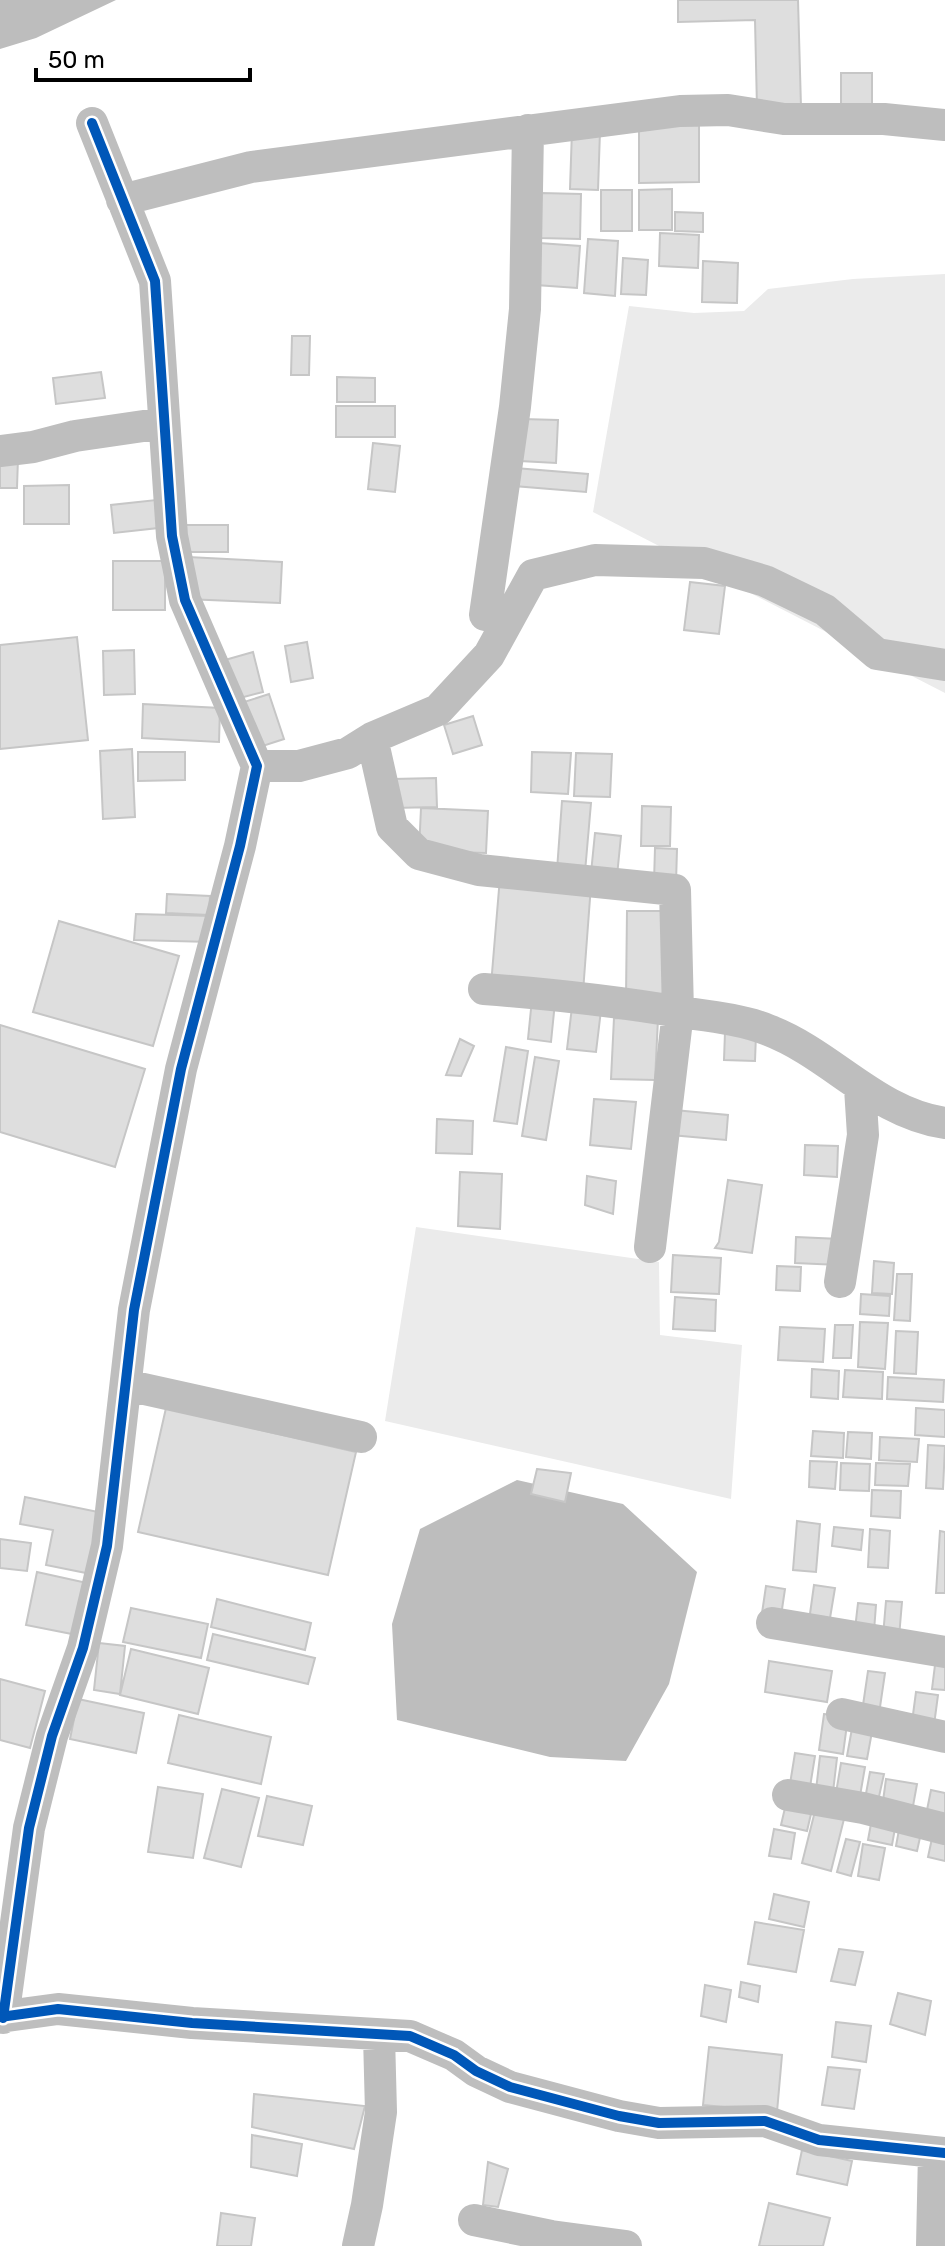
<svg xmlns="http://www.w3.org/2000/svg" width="945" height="2246" font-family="Rubik,sans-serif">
<rect width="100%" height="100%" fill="#fff"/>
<path fill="#ebebeb" d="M945,274V693L593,512L629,306L694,313L744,311L768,289L853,279Z
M416,1227L659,1262L660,1335L742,1345L731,1499L385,1421Z"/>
<path fill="#bdbdbd" d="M0,0H116L36,38L0,49Z
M517,1480L623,1504L697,1572L669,1684L626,1761L550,1757L397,1720L392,1624L420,1529Z"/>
<path fill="#dedede" stroke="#c6c6c6" stroke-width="2" d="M678,0H798L801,107L757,108L755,20L678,22Z
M841,73H872V111H841Z
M699,125V182L639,183V126Z
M572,130L600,131L598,190L570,189Z
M672,189V230H639V190Z
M601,190H632V231H601Z
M541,193L581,194L580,239L540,238Z
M675,212L703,213V232L675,231Z
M660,233L699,235L698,268L659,266Z
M588,239L618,241L615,296L584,293Z
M539,243L580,246L577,288L536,285Z
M623,258L648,260L646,295L621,294Z
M703,261L738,263L737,303L702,302Z
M292,336H310L309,375H291Z
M101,372L105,398L56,404L53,378Z
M337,377L375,378V402H337Z
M336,406H395V437H336Z
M522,419L558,420L556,463L520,461Z
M373,443L400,446L395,492L368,489Z
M0,457L18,458L17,488H0Z
M515,468L588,474L586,492L514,486Z
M69,485V524H24V486Z
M156,500L158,528L114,533L111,505Z
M181,525H228V552H181Z
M188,557L282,562L280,603L186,599Z
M113,561H165V610H113Z
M690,582L725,586L719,634L684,630Z
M77,637L88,740L0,749V645Z
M307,642L313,678L291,682L285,646Z
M134,650L135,694L104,695L103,651Z
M253,652L263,692L236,699L225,660Z
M269,694L284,739L253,749L238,704Z
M143,704L220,708L219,742L142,738Z
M473,716L482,745L453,754L444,725Z
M132,749L135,817L103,819L100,751Z
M138,752H185V780L138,781Z
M532,752L571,753L568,794L531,792Z
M576,753L612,754L610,797L574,796Z
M436,778L437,807L393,808V779Z
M562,801L591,803L585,872L557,870Z
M642,806L671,807L670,846H641Z
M421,808L488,811L486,853L419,851Z
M595,833L621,836L617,876L591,873Z
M655,848L677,849L676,883L654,882Z
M500,877L591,885L583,992L491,985Z
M167,894L210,896L209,915L166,913Z
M627,911H671V997H626Z
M136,914L212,916L211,942L134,940Z
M59,921L179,956L153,1046L33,1012Z
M532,999L555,1002L551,1042L528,1039Z
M572,1007L601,1010L596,1052L567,1049Z
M614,1018L658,1019L655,1080L611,1079Z
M0,1025L145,1069L115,1167L0,1132Z
M725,1032L756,1034L755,1061L724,1060Z
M460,1039L474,1046L461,1076L446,1075Z
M506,1047L528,1051L517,1124L494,1121Z
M535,1057L559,1061L546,1140L522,1136Z
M594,1099L636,1102L631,1149L590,1145Z
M674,1110L728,1115L726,1140L671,1135Z
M437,1119L473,1121L472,1154L436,1153Z
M805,1145L838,1146L837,1177L804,1175Z
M460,1172L502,1174L500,1229L458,1226Z
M587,1176L616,1181L613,1214L585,1205Z
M728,1180L762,1185L752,1253L715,1248L719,1242Z
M796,1237L840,1239L839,1265L795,1263Z
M673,1255L721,1258L719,1294L671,1292Z
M874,1261L894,1263L892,1294L872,1293Z
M777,1266L801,1267L800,1291L776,1290Z
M897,1274H912L910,1321L894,1320Z
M861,1294L890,1296L889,1316L860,1314Z
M675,1297L716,1300L715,1331L673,1329Z
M860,1322L888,1323L885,1369L858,1367Z
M835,1325H853L851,1358H833Z
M780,1327L825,1329L823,1362L778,1360Z
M896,1331L918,1332L916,1374L894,1373Z
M812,1369L839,1371L838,1399L811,1397Z
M845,1370L883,1372L882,1399L843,1397Z
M888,1377L944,1380L943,1402L887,1399Z
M166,1408L356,1452L328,1575L138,1532Z
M916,1408L945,1410V1437L915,1435Z
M813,1431L844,1433L843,1458L811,1456Z
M848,1432L872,1433L871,1459L846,1457Z
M880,1437L919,1439L917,1462L879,1460Z
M928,1445L945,1446L943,1489L926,1488Z
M810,1461L837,1462L835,1489L809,1487Z
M841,1463L870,1464L869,1491L840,1490Z
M876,1463L910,1464L908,1486L875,1485Z
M537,1469L571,1473L565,1502L531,1494Z
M872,1490L901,1491L900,1518L871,1516Z
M25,1497L103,1513L91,1574L46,1565L53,1530L20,1524Z
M797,1521L820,1524L816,1572L793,1570Z
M834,1527L863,1530L861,1550L832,1546Z
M870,1529L890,1531L888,1568L868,1567Z
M940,1531L945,1532V1593H936Z
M0,1539L31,1543L27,1571L0,1568Z
M37,1572L87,1583L77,1635L26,1625Z
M814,1585L835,1588L829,1624L809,1621Z
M766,1586L785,1589L781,1616L762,1613Z
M217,1599L311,1623L305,1650L211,1627Z
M886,1601L902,1602L899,1637L883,1636Z
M858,1603L876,1605L874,1631L855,1629Z
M131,1608L208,1624L201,1658L123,1642Z
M213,1634L315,1658L308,1684L207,1660Z
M99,1643L125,1646L120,1694L94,1690Z
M131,1649L209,1668L198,1714L120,1695Z
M936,1657L945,1658V1690L932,1689Z
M769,1661L832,1671L827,1702L765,1692Z
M868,1671L885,1673L879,1714L862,1712Z
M0,1679L45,1691L30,1748L0,1740Z
M916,1692L938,1695L934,1725L912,1722Z
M78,1699L144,1713L136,1753L70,1739Z
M824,1714L848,1717L843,1754L819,1750Z
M179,1715L271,1737L261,1784L168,1763Z
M853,1723L873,1726L867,1759L847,1756Z
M795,1753L815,1756L810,1787L790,1784Z
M820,1756L837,1758L833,1792L816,1790Z
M841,1763L865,1767L860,1796L836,1793Z
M870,1772L884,1774L878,1801L865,1799Z
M886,1779L917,1784L913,1806L883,1801Z
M158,1787L203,1794L193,1858L148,1852Z
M222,1789L259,1798L241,1867L204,1858Z
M931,1790L945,1793V1818L926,1815Z
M788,1795L814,1801L807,1831L781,1825Z
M267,1796L312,1806L303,1845L258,1836Z
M817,1803L846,1811L831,1871L802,1863Z
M873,1813L897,1817L892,1845L868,1840Z
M901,1819L923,1824L917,1851L896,1846Z
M774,1829L795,1833L791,1859L769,1856Z
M934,1829L945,1831V1861L928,1857Z
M846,1839L860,1842L851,1876L837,1872Z
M863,1844L885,1848L879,1880L858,1876Z
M774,1894L809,1902L804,1927L769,1919Z
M755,1922L804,1930L796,1972L748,1964Z
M839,1949L863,1952L855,1985L831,1981Z
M741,1982L760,1986L758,2002L739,1997Z
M705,1985L731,1990L726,2022L701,2016Z
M898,1993L931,2001L925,2035L890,2024Z
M836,2022L871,2026L866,2062L832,2057Z
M709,2047L782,2055L777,2112L703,2105Z
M828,2067L860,2070L854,2109L822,2105Z
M254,2094L365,2106L354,2149L252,2127Z
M252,2135L302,2144L297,2176L251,2167Z
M802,2150L852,2161L847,2185L797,2174Z
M488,2162L508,2169L498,2207L483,2205Z
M769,2203L830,2218L823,2246H759Z
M221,2213L255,2218L251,2246H217Z"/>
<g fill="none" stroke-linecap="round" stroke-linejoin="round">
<path stroke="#bebebe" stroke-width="32" d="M122,200L251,167L680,111L728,110L784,119H884L945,125
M0,451L33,447L75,436L164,423
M485,615L515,407L525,309L528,130
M372,738L392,827L419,854L479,870L675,890L678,1012L650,1247
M257,766H299L348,753L372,738L438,710L489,655L533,575L595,560L704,563L765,581L825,610L877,654L945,665
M484,989C550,994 614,1001 679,1012C707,1016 741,1019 768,1030C833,1055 874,1112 945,1123
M840,1282L863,1135L860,1088
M126,1385L361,1437
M772,1623L945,1652
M842,1714L945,1737
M788,1795L863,1808L945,1829
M0,2017L58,2009L192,2023L410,2036L454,2055L476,2071L510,2087L619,2116L659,2123L765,2121L819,2140L945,2153
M3,2018L29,1828L52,1736L83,1648L107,1546L134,1310L181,1069L240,846L257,766L185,600L172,536L155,281L92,123
M474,2220L551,2236L626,2246
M358,2246L367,2205L381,2112L379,2036
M932,2246L934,2152"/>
<defs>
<path id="cycleway" d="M0,2017L58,2009L192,2023L410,2036L454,2055L476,2071L510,2087L619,2116L659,2123L765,2121L819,2140L945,2153
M3,2018L29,1828L52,1736L83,1648L107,1546L134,1310L181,1069L240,846L257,766L185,600L172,536L155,281L92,123"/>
</defs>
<use href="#cycleway" stroke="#fff" stroke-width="15"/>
<use href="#cycleway" stroke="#0057b8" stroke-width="10"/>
</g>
<path d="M36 68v12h214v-12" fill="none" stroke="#000000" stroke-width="4"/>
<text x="48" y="68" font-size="24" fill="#000000" stroke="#ffffff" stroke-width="6" paint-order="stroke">50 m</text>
</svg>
